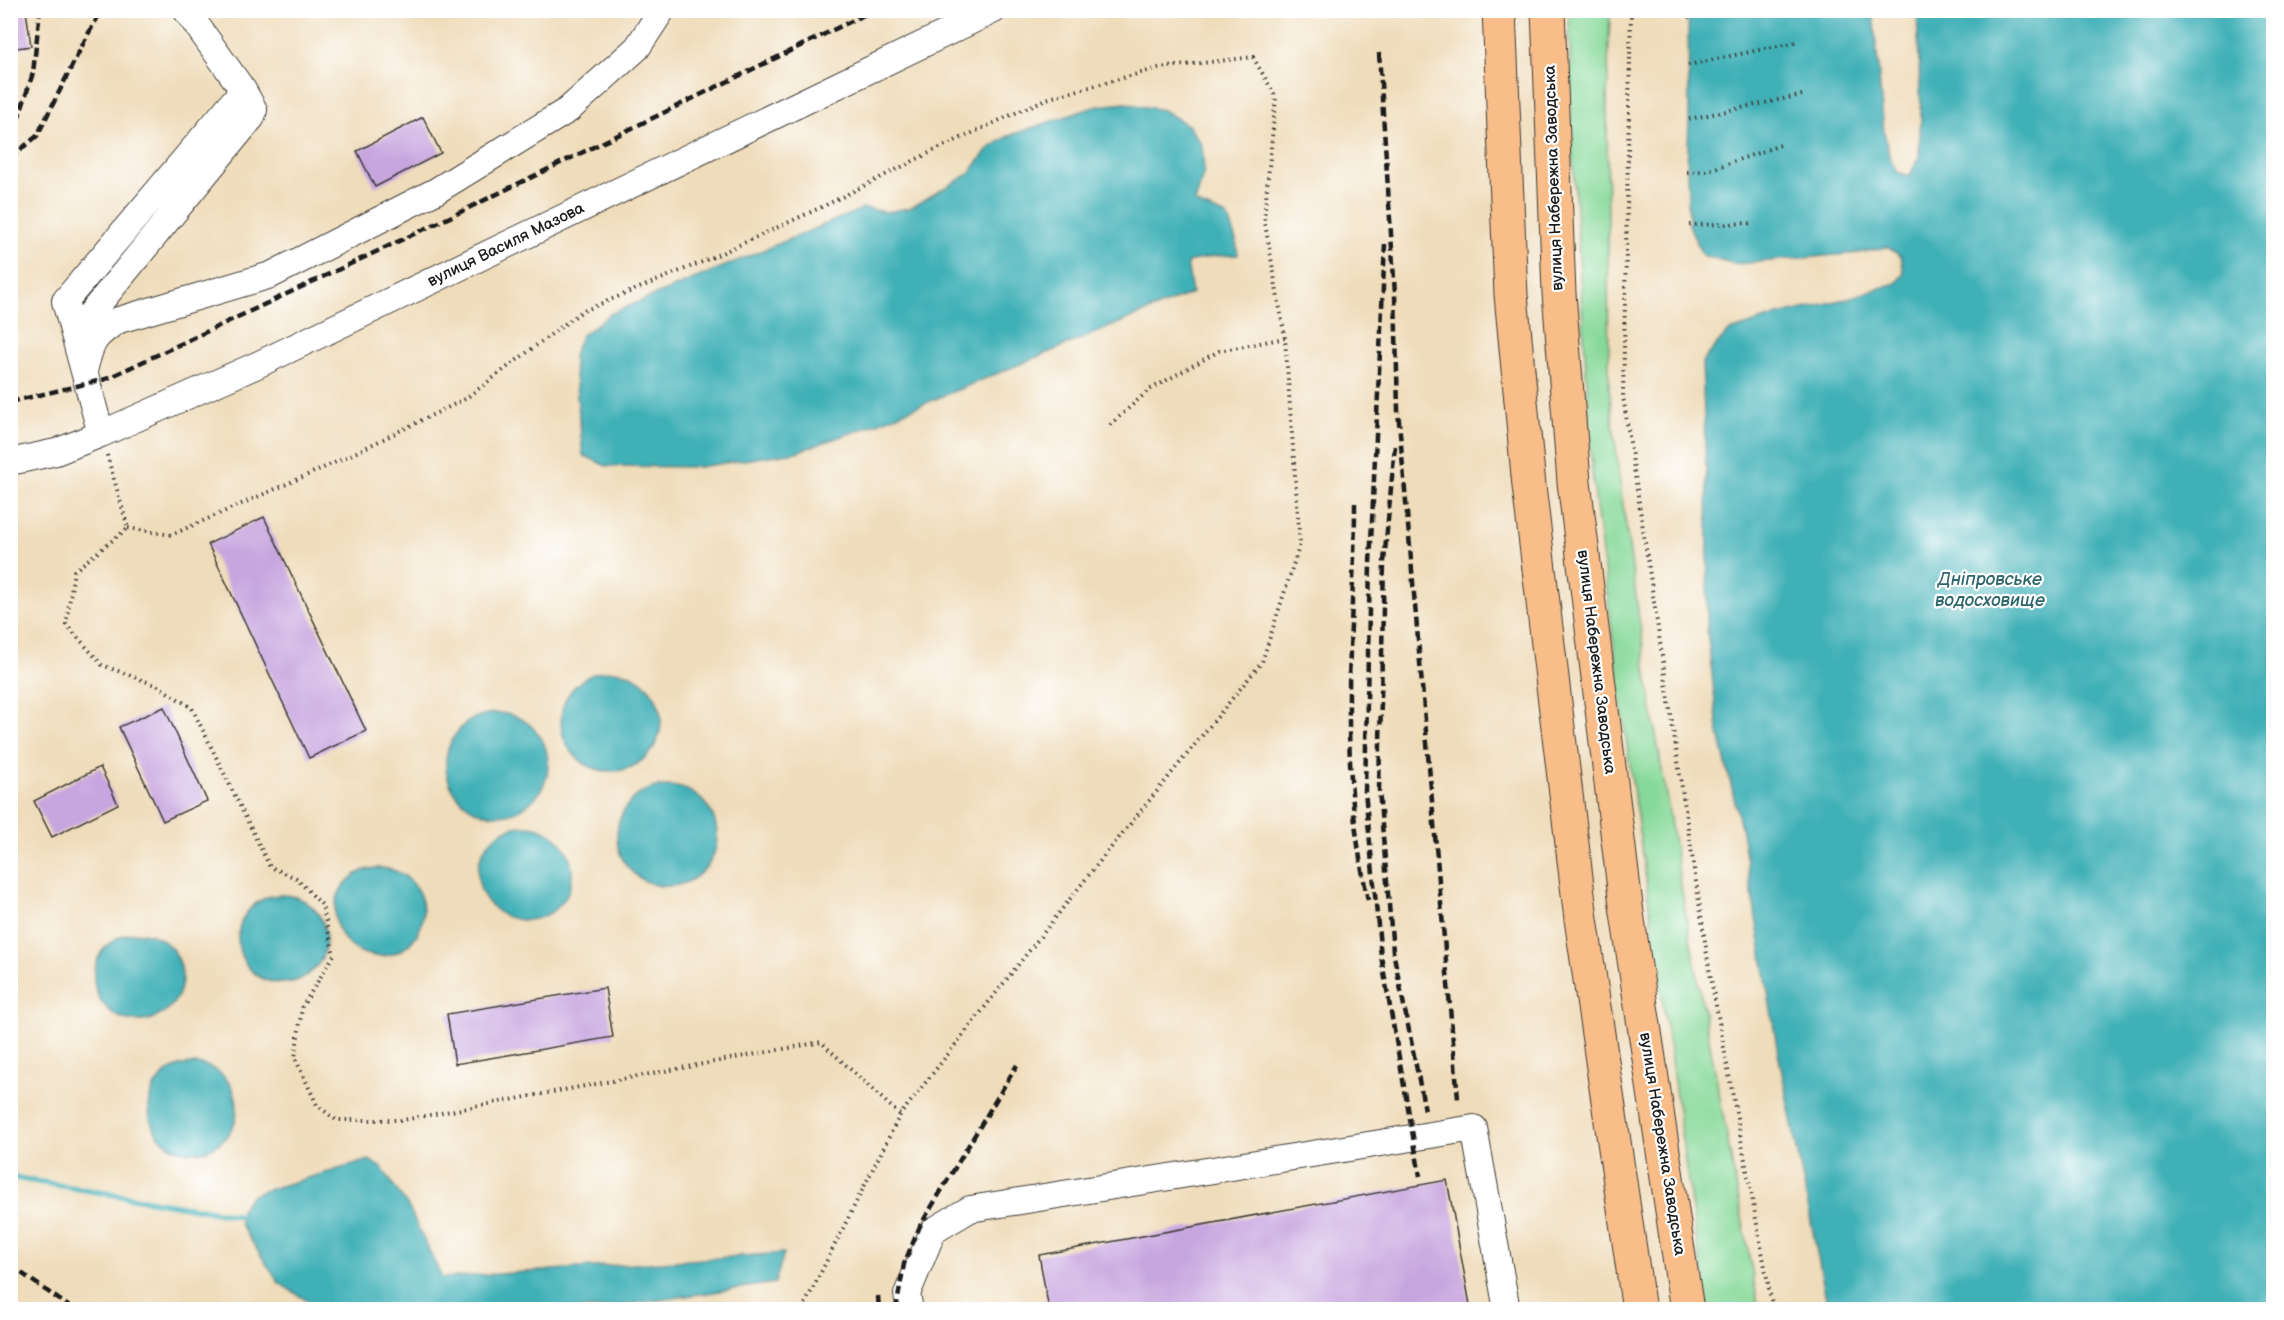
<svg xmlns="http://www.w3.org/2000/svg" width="2284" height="1320" font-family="'Balsamiq Sans',sans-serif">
<rect width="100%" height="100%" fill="#fff"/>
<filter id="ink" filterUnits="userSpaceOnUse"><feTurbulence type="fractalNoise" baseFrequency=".0167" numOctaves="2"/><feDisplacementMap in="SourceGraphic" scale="12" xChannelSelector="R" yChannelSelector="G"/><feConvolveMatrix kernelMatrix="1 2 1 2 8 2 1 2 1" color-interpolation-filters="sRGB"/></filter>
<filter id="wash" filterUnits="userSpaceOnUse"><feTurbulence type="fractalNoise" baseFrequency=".008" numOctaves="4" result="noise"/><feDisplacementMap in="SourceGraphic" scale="24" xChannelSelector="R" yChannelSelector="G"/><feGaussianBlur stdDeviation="1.35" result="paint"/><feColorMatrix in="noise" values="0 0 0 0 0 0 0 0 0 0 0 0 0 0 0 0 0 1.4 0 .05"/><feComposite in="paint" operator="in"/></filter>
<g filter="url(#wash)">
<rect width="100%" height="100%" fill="#efdcba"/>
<path fill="#87d99a" stroke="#527a5b" stroke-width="1.5" d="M1569,11H1610L1607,103L1609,387L1619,476L1652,710L1685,910L1759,1309H1709L1695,1232L1623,716L1593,482L1572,144Z"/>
<path fill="#3fb0b7" stroke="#2e666a" stroke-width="1.5" d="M1688,11H1873L1884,132L1890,158L1897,172L1909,176L1919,158L1921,114L1917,11H2273V1309H1828L1777,1047L1742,832L1718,730L1707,629L1708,525L1702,362L1728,332L1778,315L1845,299L1896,283L1904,273L1901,256L1887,247L1859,253L1736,264L1702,255L1689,225L1687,172L1689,119Z
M1125,103L1163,110L1188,125L1202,145L1204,171L1195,203L1227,216L1236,240L1238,255L1215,256L1187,262L1192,293L868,427L796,452L699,467L606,466L583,455L573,355L581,336L610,314L864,208L886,212L910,208L969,174L987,150L1008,136L1097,106Z
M561 721a50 50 0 1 1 100 0a50 50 0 1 1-100 0Z
M446 764a51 51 0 1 1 102 0a51 51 0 1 1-102 0Z
M617 836a50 50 0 1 1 100 0a50 50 0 1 1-100 0Z
M478 873a47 47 0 1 1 94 0a47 47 0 1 1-94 0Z
M335 912a44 44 0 1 1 88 0a44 44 0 1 1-88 0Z
M238 939a44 44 0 1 1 88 0a44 44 0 1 1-88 0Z
M94 977a44 44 0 1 1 88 0a44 44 0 1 1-88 0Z
M149 1108a44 44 0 1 1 88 0a44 44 0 1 1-88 0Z
M369,1160L382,1168L409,1208L442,1278L784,1253L775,1283L598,1309H320L279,1283L240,1224L241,1209L250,1196L263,1191Z"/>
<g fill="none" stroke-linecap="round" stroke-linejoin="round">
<path stroke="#3fb0b7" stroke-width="6" d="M10,1177L240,1216"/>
</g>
<g id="blocks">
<path fill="#c7a6df" d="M10,10H26L31,46L10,49Z
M423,117L441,153L375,187L357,151Z
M264,517L366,731L309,758L208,544Z
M164,707L207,801L163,821L119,727Z
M100,767L118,804L52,837L34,801Z
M605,988L613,1037L455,1064L447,1014Z
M1447,1180L1471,1310H1049L1039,1255Z"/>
</g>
</g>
<g filter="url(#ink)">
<use href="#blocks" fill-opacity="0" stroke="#3c3934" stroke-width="1.5"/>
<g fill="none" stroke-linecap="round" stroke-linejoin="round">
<defs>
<path id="minor" d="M74,334L252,117L254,110L243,90L186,10
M84,371C91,342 93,336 119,320L271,275L436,191L568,110L637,48L662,10
M101,434L65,301L243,90
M10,462L56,452L101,434L257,365L994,10
M910,1310L907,1294L933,1231L970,1209L1474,1128L1507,1310"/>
<path id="major" d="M1499,10L1511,295L1529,486L1581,919L1639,1310
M1548,10L1559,293L1574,482L1627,913L1687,1310"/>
</defs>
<use href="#minor" stroke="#3c3934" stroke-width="28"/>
<use href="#major" stroke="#3c3934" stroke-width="35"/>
<path stroke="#3c3934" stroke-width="4" stroke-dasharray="1.5 4.5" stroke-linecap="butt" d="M1631,10L1623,396L1709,968L1773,1310
M1688,17L1736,10
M1688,65L1797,42
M1689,119L1802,95
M1687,172L1707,171L1783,144
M1689,225L1755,223
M1110,425L1149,390L1219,351L1285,338
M107,455L128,528L74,571L66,624L102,665L158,686L192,708L270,867L296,878L322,905L334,955L302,1007L295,1058L317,1105L336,1120H403L821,1042L900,1115
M128,528L171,535L330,465L465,399L581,312L702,262L824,206L935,150L1046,99L1159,68L1253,57L1276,97L1264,218L1285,338L1300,544L1262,662L1092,871L900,1115L802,1310"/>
<use href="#minor" stroke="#fff" stroke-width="26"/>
<use href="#major" stroke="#f8bd89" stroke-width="33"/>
<path stroke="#1c1c1c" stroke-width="4.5" stroke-dasharray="9 4.5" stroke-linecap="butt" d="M1379,53L1395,294L1398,410L1458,1099
M10,132L19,116L33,73L40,10
M10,158L37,136L87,36L102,10
M1385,244L1370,564L1365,791L1381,956L1420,1176
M10,402L106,379L450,217L874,10
M1395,446L1384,562L1379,790L1393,951L1425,1110
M1355,503C1355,575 1348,647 1349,718C1349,779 1355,842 1368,900
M10,1265L74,1310
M878,1296L879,1310
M896,1310L904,1264L920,1226L1017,1065"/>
</g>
</g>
<g text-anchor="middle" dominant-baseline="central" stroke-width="4.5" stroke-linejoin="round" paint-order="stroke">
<g font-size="16" fill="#1c1c1c" stroke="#fff">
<text transform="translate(1554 178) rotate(-92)">вулиця Набережна Заводська</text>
<text transform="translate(506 245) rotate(-26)">вулиця Василя Мазова</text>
<text transform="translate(1596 662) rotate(83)">вулиця Набережна Заводська</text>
<text transform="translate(1662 1144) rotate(81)">вулиця Набережна Заводська</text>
</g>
<g font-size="18" font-style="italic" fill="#2e666a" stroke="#fff">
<text x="1990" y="579">Дніпровське<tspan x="1990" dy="21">водосховище</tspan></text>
</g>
</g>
<rect width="2284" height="1320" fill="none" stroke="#fff" stroke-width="36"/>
</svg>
